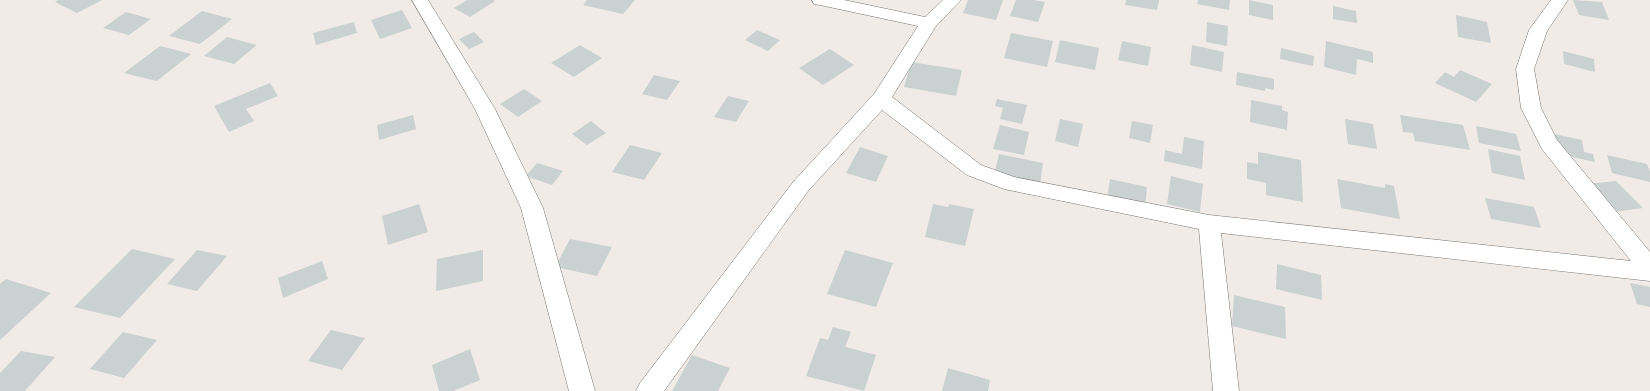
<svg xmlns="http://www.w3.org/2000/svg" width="1650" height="391" font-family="'Sofia Sans Condensed',sans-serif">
<rect width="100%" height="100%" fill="#f1ebe7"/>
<path fill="#c9d1d1" d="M58,0H102L77,13L55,2Z
M467,0H493L495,1L470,17L454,8Z
M587,0H635L623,14L583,5Z
M968,0H1003L996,20L963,13Z
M1016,0H1034L1045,2L1038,22L1010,16Z
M1126,0H1159L1157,10L1125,5Z
M1198,0H1230L1229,10L1197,4Z
M1249,0L1273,5V20L1249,15Z
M1573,0L1602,2L1609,20L1579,15Z
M1333,6L1356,11L1357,23L1333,19Z
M402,10L412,28L380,39L371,20Z
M202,11L232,19L200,44L169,36Z
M126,12L151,19L129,35L103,28Z
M1456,15L1487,22L1491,43L1458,37Z
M354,22L357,33L316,45L313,33Z
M1207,22L1228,26L1227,46L1206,42Z
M757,30L780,40L768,51L745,40Z
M474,32L484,42L469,49L459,39Z
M1011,33L1053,41L1047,67L1004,58Z
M227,37L257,45L234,64L204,56Z
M1060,40L1099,48L1095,70L1055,62Z
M1122,41L1151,47L1148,66L1118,60Z
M1326,41L1373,52V63L1357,59L1356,75L1324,67Z
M580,45L602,58L574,77L551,63Z
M1192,45L1224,52L1222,72L1190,65Z
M160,46L191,54L157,81L124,73Z
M1281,48L1314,56L1313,66L1280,59Z
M830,49L854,65L823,85L799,68Z
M1563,51L1594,59L1595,72L1564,64Z
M911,62L962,70L956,96L904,87Z
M1460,70L1492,84L1476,102L1435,83L1445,72L1454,77Z
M1237,72L1274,79V90L1265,88V91L1236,85Z
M654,75L680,81L667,100L642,94Z
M270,83L278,96L246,109L254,121L229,132L214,106Z
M524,89L542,101L518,117L500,104Z
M728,96L749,101L736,122L714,117Z
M997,99L1027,105L1022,124L1000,119L1003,108L995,106Z
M1251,100L1282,106V110L1288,112L1287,130L1250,122Z
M413,115L416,129L379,140L377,125Z
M1400,115L1463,125L1470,150L1415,141L1413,133L1403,132Z
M1060,119L1083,124L1078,147L1055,141Z
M1345,119L1373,124L1377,149L1348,144Z
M591,121L606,133L587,145L572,134Z
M1132,121L1153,125L1150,143L1129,138Z
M1000,125L1029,132L1024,155L993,149Z
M1476,126L1516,134L1521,151L1479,143Z
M1554,134L1582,140L1584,152L1593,154L1595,162L1558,154Z
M1184,137L1204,141L1202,169L1164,161L1165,150L1182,154Z
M630,145L662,153L644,180L612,172Z
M860,147L888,156L876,182L846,173Z
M1488,149L1520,156L1525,180L1492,173Z
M1258,152L1301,160L1303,202L1266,195V183L1247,179V162L1258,164Z
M999,154L1043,163L1040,184L994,175Z
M1607,155L1647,164L1650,172V182L1612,173Z
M537,163L563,171L552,185L526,176Z
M1171,176L1203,184L1200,212L1167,204Z
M1110,179L1147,187L1145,209L1107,200Z
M1337,179L1385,188V184L1394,186L1400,219L1341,208Z
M1616,181L1643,208L1613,212L1587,184Z
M1485,198L1534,207L1541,228L1491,219Z
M419,204L428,232L388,245L382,216Z
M933,204L948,207L949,204L974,209L965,246L925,237Z
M570,239L612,247L597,276L555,267Z
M132,249L175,259L120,318L74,307Z
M197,250L227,256L197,291L167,284Z
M483,250V281L436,291L437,259Z
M845,250L893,263L876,307L827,294Z
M322,261L328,279L283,298L278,278Z
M1277,264L1321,275L1322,300L1276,289Z
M6,279L51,293L0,340V284Z
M1630,283L1650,287V307L1637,304Z
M1234,295L1285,307L1286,339L1232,326Z
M833,327L851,332L845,347L876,355L864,391L806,376L820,338L828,340Z
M331,330L365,338L342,370L308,361Z
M123,332L157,340L124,378L90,369Z
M470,349L480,380L453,391H439L432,365Z
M21,351L55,357L25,391H0V373Z
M692,355L730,368L718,391H672Z
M948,368L990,380L988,391H942Z"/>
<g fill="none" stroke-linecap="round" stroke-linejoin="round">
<defs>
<path id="minor" d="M412,0H428L495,109L543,208L595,391H569L521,208L475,109Z
M812,0H844L925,17L943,0H961L936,26L892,97L981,165L1014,177L1209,215L1631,261L1542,149L1521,108L1516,69L1529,30L1551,0H1568L1547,31L1534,69L1541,108L1557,140L1650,252V281L1221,233L1239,391H1213L1199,229L1004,189L967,175L882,110L808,191L664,391H636L640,383L794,181L874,94L918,26L820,5L814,4Z"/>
</defs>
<use href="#minor" stroke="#797470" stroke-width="1"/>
<use href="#minor" fill="#fff" fill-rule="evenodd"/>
</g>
</svg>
